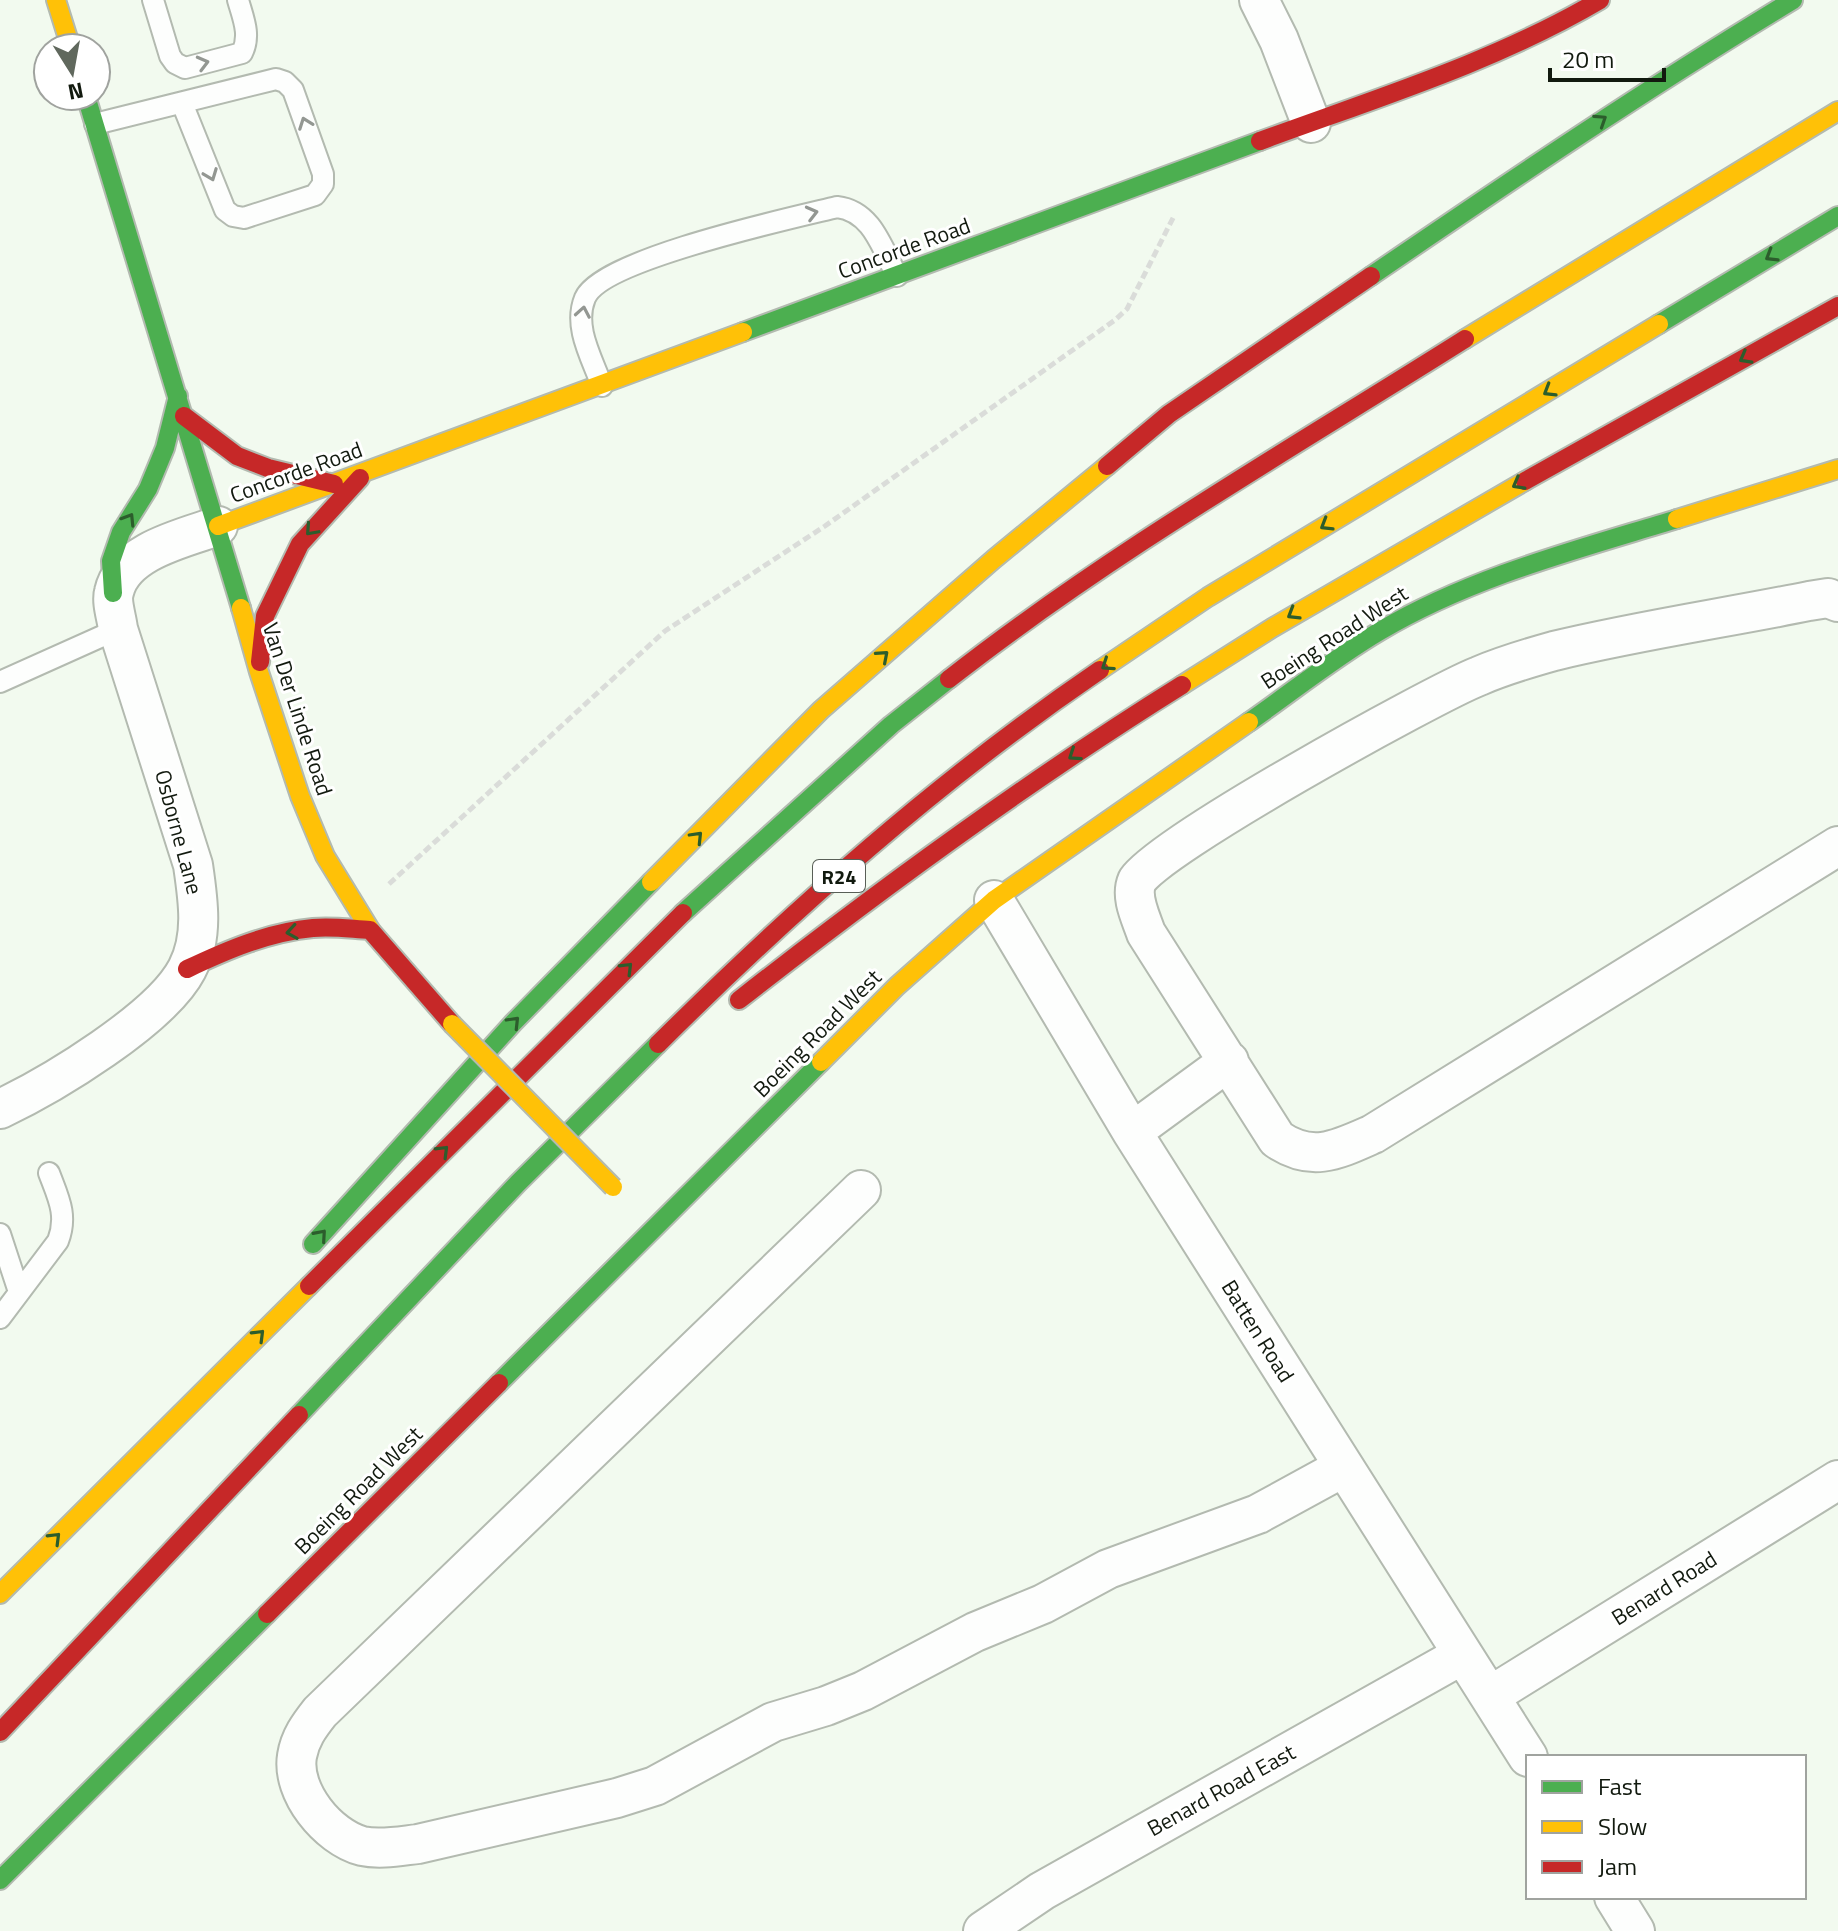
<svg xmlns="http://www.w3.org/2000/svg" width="1838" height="1931" font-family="'Titillium Web',sans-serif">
<rect width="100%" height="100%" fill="#f2faef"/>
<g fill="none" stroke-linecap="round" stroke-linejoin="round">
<defs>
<path id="lane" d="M153,0L170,56L175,63L185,68L242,53C251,35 243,18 238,0
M95,124L276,79L285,82L293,90L323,174V184L315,195L244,218L233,216L225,210L182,103
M602,386C592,358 573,327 585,298C602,259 792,218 837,207C872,211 882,248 897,276
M0,682L118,629
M0,1234L19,1292
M0,1318L58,1241C68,1215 58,1197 49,1173"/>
<path id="street" d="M1259,0L1279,40L1311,123
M1838,602L1828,598L1809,601C1725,618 1636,631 1554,651C1529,658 1502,666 1479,676C1433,694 1151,850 1137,881C1130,897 1141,918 1146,933L1277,1139C1312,1163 1337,1150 1373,1134L1838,846
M994,900L1132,1132L1528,1757
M0,1109C51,1085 161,1019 187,969C204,937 198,899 193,865L118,629C117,619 111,602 114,592C123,551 184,538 218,526
M1132,1132L1229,1061
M861,1190L320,1712C309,1726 300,1738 297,1756C291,1792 328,1837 362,1846C380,1850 400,1846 418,1844L617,1798L655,1786L773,1722L826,1706L863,1691L975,1632L1043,1604L1108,1569L1258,1514L1344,1467
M1490,1696L1838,1480
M1614,1897L1635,1931
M983,1931L1042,1891L1462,1655"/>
<path id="fast" d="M86,96L241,608
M1371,276C1510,181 1649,87 1793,0
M1659,324L1838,216
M743,332L1260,141
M113,593L111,561L121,532L148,489L165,448L178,396
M1249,722C1292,692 1334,658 1380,631C1471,577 1576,550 1677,519
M683,913L891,725L949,679
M313,1244L513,1023L651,882
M499,1383L821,1062
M299,1415L518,1183L658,1044
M0,1880L267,1614"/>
<path id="slow" d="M56,0L71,48
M1465,339L1838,111
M1677,519L1838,469
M218,526L743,332
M241,608L259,672L300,796L325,856L371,931
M1100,670L1208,597L1659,324
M1182,685L1272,628L1525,481
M651,882L821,710L994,559L1107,466
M821,1062L897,986L994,900L1249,722
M0,1594L309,1286"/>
<path id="jam" d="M1260,141C1374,99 1495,62 1600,0
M184,416L237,456L268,468L334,484
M1107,466L1169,414L1371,276
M1525,481L1838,306
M260,662L265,616L300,544L360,478
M949,679C1111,552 1291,449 1465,339
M371,931L452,1024
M187,969C227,950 269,932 313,928C332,926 351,929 370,930
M739,1000C882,888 1028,781 1182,685
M658,1044C795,908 940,779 1100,670
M309,1286L683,913
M267,1614L499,1383
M0,1732L299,1415"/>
</defs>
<use href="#lane" stroke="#b3bab0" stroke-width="24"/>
<use href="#street" stroke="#b3bab0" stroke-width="42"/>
<use href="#fast" stroke="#b3bab0" stroke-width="22"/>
<use href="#slow" stroke="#b3bab0" stroke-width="22"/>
<use href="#jam" stroke="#b3bab0" stroke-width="22"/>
<path stroke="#dadcd9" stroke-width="5" stroke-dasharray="8 4" stroke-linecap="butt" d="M389,884L665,631L825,526L1115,320L1127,309L1174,216"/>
<use href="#lane" stroke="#fdfefd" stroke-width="20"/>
<use href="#street" stroke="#fdfefd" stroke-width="38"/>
<use href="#fast" stroke="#4caf50" stroke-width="18"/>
<use href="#slow" stroke="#ffc107" stroke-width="18"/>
<use href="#jam" stroke="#c62828" stroke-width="18"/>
<defs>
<path id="slow-bridge" d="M452,1024L613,1187"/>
</defs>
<use href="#slow-bridge" stroke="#b3bab0" stroke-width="22" stroke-linecap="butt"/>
<use href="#slow-bridge" stroke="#ffc107" stroke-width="18"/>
</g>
<defs><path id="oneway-chevron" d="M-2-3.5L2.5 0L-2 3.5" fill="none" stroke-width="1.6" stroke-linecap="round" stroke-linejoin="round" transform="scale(2)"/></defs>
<g stroke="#939792">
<use href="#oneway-chevron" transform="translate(203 63) rotate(-15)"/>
<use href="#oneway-chevron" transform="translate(305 123) rotate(-110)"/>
<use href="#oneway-chevron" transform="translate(211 175) rotate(69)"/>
<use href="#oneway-chevron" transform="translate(812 213) rotate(-14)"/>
<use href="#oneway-chevron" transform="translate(583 312) rotate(-80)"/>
</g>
<g stroke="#2c5d2c">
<use href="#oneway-chevron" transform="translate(1601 120) rotate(-33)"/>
<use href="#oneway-chevron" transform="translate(1771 256) rotate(149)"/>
<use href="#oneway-chevron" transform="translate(1745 358) rotate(151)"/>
<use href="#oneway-chevron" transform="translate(1549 391) rotate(149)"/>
<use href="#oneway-chevron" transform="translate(1518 484) rotate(151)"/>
<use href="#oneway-chevron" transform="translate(129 519) rotate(-58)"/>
<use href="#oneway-chevron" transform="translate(1326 525) rotate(149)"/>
<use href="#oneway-chevron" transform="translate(311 530) rotate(132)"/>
<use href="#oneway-chevron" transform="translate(1293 614) rotate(149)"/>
<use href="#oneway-chevron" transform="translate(883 656) rotate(-41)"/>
<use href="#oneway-chevron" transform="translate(1107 665) rotate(146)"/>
<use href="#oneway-chevron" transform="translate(1074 755) rotate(146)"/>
<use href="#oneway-chevron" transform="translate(697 837) rotate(-46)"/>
<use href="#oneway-chevron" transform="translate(292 932) rotate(171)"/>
<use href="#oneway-chevron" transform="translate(627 968) rotate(-45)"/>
<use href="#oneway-chevron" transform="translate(514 1022) rotate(-46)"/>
<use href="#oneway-chevron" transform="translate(443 1151) rotate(-45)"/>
<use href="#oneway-chevron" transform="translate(321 1235) rotate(-49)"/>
<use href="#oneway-chevron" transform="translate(259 1335) rotate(-45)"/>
<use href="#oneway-chevron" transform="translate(55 1538) rotate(-45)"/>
</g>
<g text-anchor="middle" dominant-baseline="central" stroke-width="6" stroke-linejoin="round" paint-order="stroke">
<rect fill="#fff" stroke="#595f57" stroke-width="2" x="813" y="860" width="52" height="32" rx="6"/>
<g font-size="20" font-weight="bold" fill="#121a0f">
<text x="839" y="876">R24</text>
</g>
<g font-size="22" fill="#121a0f" stroke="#fff">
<text transform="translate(904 248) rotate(-20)">Concorde Road</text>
<text transform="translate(296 472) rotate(-20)">Concorde Road</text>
<text transform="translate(1334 637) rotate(-33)">Boeing Road West</text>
<text transform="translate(298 709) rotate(72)">Van Der Linde Road</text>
<text transform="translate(179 832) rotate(75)">Osborne Lane</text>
<text transform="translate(817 1033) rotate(-45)">Boeing Road West</text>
<text transform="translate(1258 1331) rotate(58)">Batten Road</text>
<text transform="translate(358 1490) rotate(-45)">Boeing Road West</text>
<text transform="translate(1664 1588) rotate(-32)">Benard Road</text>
<text transform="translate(1221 1790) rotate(-29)">Benard Road East</text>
</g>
</g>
<rect x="1526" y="1755" width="280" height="144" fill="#ffffff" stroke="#a0a39f" stroke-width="2"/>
<rect x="1542" y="1781" width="40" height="12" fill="#4caf50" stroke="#a0a39f" stroke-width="2"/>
<text x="1598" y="1795" font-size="24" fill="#121a0f">Fast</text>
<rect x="1542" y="1821" width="40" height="12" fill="#ffc107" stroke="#a0a39f" stroke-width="2"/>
<text x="1598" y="1835" font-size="24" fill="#121a0f">Slow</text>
<rect x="1542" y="1861" width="40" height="12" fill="#c62828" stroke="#a0a39f" stroke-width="2"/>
<text x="1598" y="1875" font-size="24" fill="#121a0f">Jam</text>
<g transform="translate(72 72) rotate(169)"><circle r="38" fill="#ffffff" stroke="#a0a39f" stroke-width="2"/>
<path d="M0-6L14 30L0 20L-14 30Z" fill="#60685d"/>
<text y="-12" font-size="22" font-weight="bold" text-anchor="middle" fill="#121a0f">N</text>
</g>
<path d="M1550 68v12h114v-12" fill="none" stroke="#121a0f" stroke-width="4"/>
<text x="1562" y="68" font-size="24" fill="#121a0f" stroke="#ffffff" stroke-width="6" paint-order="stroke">20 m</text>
</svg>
